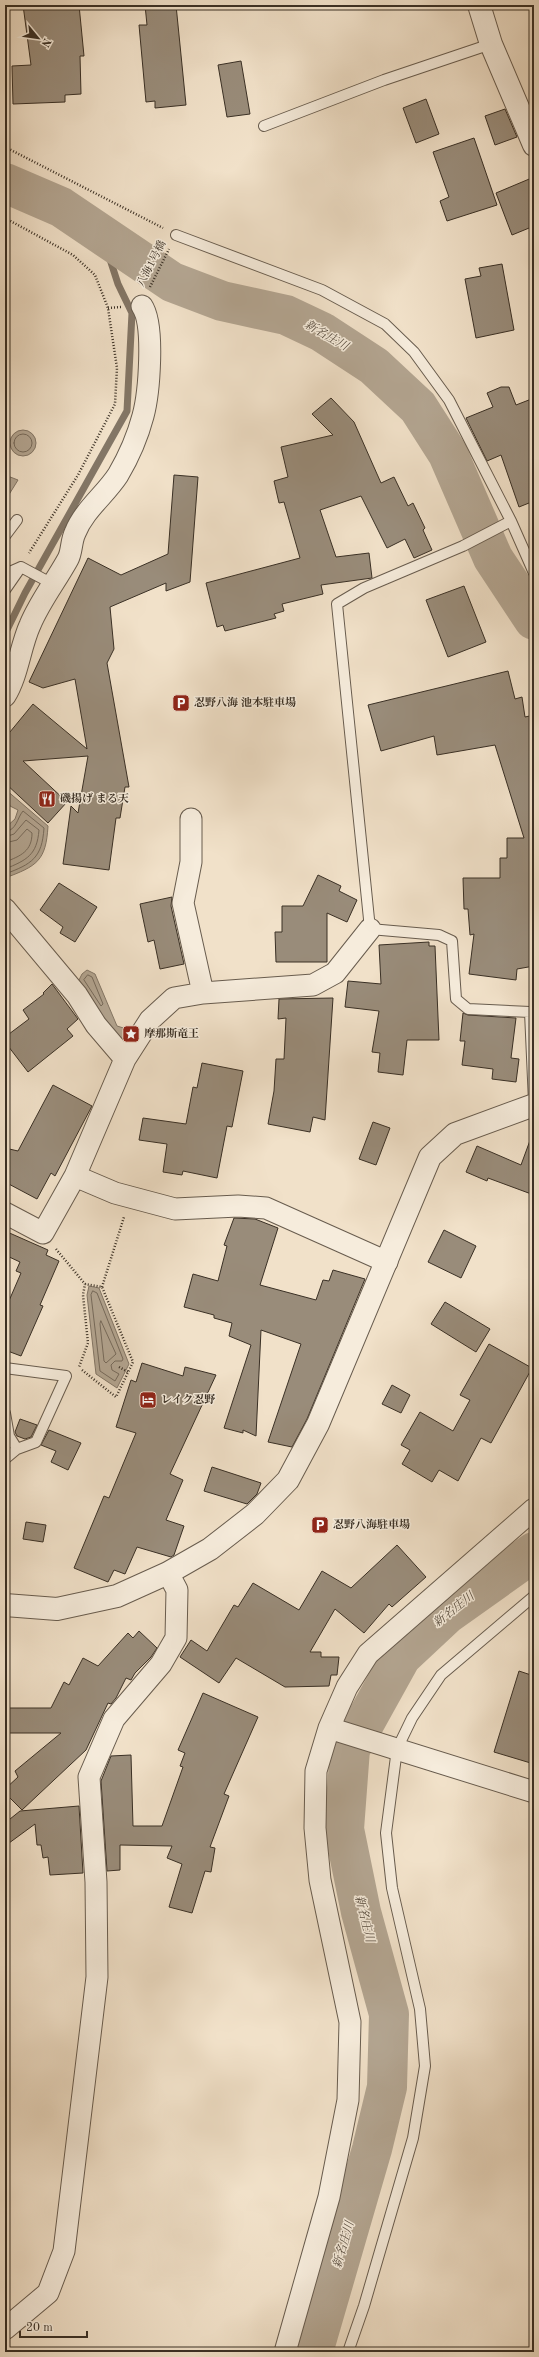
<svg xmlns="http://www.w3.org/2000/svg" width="539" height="2357" font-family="'Old Standard TT','Noto Serif JP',serif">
<rect width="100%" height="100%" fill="#f1e1c9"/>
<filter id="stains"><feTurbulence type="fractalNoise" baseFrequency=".005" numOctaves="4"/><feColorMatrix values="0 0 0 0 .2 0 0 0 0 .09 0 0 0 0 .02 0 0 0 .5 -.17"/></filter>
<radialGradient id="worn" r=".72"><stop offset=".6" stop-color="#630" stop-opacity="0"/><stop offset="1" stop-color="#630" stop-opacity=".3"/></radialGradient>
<path fill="#b3a591" stroke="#837666" d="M10 443a13 13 0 1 1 26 0a13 13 0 1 1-26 0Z
M5,475L18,480L5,501Z
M5,789L48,826C46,861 37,866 5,878V828L15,819L18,810L10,806Z
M87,970L95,974L117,1026L130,1030L128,1035L122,1039L114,1036L108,1029L79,980L82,974Z
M89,1286L99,1288L129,1364L117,1388L96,1374L87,1295Z"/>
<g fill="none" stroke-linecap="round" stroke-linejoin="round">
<path stroke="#766a5b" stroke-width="1" d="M14 443a9 9 0 1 1 18 0a9 9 0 1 1-18 0Z
M5,832C17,830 17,818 23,811L44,828C42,858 32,864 5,874
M5,837L14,834L26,820L39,830C37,855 27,860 5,869
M5,843L17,840L27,829L32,833C32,851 21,856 5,862
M88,975L92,977L103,1004L101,1006L84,980Z
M93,1291L97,1293L123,1359L122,1361H115L111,1365L112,1370L119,1374L115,1381L100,1371L91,1295Z
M101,1321L116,1354L106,1363L104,1361L100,1324Z"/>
<path stroke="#837666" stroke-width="7" d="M5,634L25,593L127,411L132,313L118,284L107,250L88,224"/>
<path stroke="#b3a591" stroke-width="40" d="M5,183L61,207L172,282L222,301L286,315L322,332L374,366L418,407L448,454L493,558L534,620
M313,2352L372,2149L387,2087L389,2014L361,1912L344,1829L350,1749L401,1657L447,1614L534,1552"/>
</g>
<path fill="#998c7a" stroke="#3a3025" d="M23,5H79L84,56H80L81,94L65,95V102L13,104L12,66L31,65Z
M145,5H176L186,105L155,108V101L146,102L139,25H147Z
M241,61L250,114L227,117L218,65Z
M426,99L439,134L416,143L403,108Z
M505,109L517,137L495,145L485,116Z
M474,138L497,205L447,221L440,201L449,197L433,152Z
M534,177V226L512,235L496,193Z
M502,264L514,330L476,338L465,279L481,276L479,268Z
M501,387H509L516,405L534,398V501L519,507L501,455L487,461L466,418L493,407L487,393Z
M331,398L354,422L381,483L394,477L408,506L413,503L425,528L423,530L432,550L414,558L405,539L387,548L361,496L320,510L336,557L369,553L372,578L321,585L323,594L282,604L284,611L274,614L276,618L225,631L223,625L217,627L206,583L300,558L284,502L279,503L274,481L288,477L281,447L333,435L312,414Z
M174,475L198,477L190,582L166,591V583L110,607L114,649L107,663L129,787H125L120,818H116L109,870L63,864L71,806L78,813L88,756L23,761L67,802L48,823L5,783V738L33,704L87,749L75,679L43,688L29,682L88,558L121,575L168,554Z
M464,586L486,642L448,657L426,600Z
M508,671L515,699L522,697L525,717L534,715V966L517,969L516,980L469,974L474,934L470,935L468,909H464L463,878H500V858H507V838H524L495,745L437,755L434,736L381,751L368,705Z
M318,875L341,886L339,891L357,900L347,922L327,913V962H276L275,932H282V906H303Z
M59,883L97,907L75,942L60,933L63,927L40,910Z
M172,897L171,906L184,964L160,969L154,940L148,942L140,904Z
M429,942V946H435L439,1040H407L403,1075L378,1072L380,1053L372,1052L379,1011L345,1007L348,981L381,984L379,945Z
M52,984L78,1019L67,1029L73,1036L28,1072L5,1042V1037L29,1019L23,1010L44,994L43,993Z
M333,998L325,1120L313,1117L310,1132L268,1124L274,1091L276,1059H284L286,1018L278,1019L279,999Z
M463,1013L468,1015L516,1018L511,1058L519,1059L516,1082L492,1079L493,1069L462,1065L465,1041H460Z
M202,1063L243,1071L232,1127L227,1126L217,1178L183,1171L182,1175L163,1172L167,1144L139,1140L143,1118L186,1124L193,1087L197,1088Z
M53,1085L92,1106L55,1176L51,1173L37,1199L5,1182V1148L18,1151Z
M373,1122L390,1128L376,1165L359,1159Z
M532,1135H534V1195L488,1178L487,1181L466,1172L477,1146L521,1165Z
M234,1218L255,1219L278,1228L260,1285L316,1300L323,1280L329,1281L333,1270L365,1279L307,1419L292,1447L268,1442L301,1344L261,1330L256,1436L243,1430V1433L224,1428L251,1345L229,1336L232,1323L214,1318V1315L184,1307L193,1274L218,1281L227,1246L224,1245Z
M444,1230L476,1246L461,1278L428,1262Z
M5,1231L48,1250L46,1255L59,1261L40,1305L43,1306L21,1356L5,1350V1310L21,1273L16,1271L20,1262L5,1255Z
M445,1302L490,1329L476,1352L431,1324Z
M489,1344L532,1368L491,1443L481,1438L458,1481L439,1470L432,1482L402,1464L410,1450L401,1445L420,1412L453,1431L470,1400L460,1395Z
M142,1363L183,1376L185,1367L216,1375L170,1474L183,1480L166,1520L184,1526L174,1555L171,1557L137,1547L125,1574L114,1570L108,1582L74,1568L104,1496L109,1498L136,1433L116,1427L131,1380L136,1382Z
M392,1385L410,1395L401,1413L382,1404Z
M20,1419L37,1425L31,1437L25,1439L17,1436L15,1432Z
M49,1430L81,1443L68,1470L51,1462L56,1451L41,1445Z
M212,1467L261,1483L257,1494L247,1504L204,1491Z
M26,1522L46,1525L43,1542L23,1539Z
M397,1545L426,1577L392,1607L389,1604L364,1633L335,1609L310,1652H321V1657H339L337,1675H331L329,1686L285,1687L236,1658L219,1683L180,1657L191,1640L207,1651L234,1605L238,1607L253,1583L299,1610L322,1571L351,1588Z
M139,1631L157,1648L151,1657L135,1673L131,1680L126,1678L116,1698L111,1704L108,1703L86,1750L22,1810L5,1793V1789L18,1777L15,1771L61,1733H5V1708H51L64,1682L69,1685L83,1658L98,1666L128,1633L133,1638Z
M519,1671L534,1676V1764L494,1752Z
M203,1693L258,1717L224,1794L229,1796L210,1847L215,1848L211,1872L205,1871L192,1913L169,1907L182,1864L167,1858L172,1846L120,1845V1870L107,1871L101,1781L111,1756L131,1755L133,1826H162L183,1767L180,1766L185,1753L178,1750Z
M79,1806L83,1873L50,1875L48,1857L43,1858L41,1845H37L35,1824L5,1846V1823L20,1811Z"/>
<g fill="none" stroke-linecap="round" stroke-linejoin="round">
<defs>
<path id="service" d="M264,126L384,80L491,44
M176,235L322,290L385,324L414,352L449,400L511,521L463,546L364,588L337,604L370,929L439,935L452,941L456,999L468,1009L530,1012L534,1102
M511,521L534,573
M5,536L17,520
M21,567L49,582
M5,574L21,567
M5,590L21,567
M5,1368L66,1376L36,1442L17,1449L5,1459
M5,1413L9,1436L17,1449
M348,2352L364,2306L413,2138L425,2066L420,2009L392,1888L386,1833L397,1749L412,1718L441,1675L534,1596"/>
<path id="minor" d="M5,696C18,675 20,647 30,625C40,601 56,581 68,559C72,552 71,541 75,533C84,510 105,495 118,475C128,458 138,435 143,416C149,394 155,325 142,306
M191,819V862L183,903L203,993
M5,909L77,995L96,1025L125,1059L75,1176L43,1233L5,1213
M125,1059L150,1020L174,998L203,993L313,985L335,973L370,929
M75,1176L115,1193L175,1209L238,1206L266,1208L387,1262
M329,1728L534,1792
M5,2329L48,2293L64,2251L97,1977L96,1882L89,1777L114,1719L161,1664L176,1638L177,1590L168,1573
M285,2352L329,2197L348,2100L350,2022L320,1880L315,1828L316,1771L329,1728L347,1687L368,1654L534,1509"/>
<path id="tertiary" d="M479,5L491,44L534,145
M5,1605L57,1609L117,1596L168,1573L210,1549L255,1514L288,1480L318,1424L430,1157L455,1134L534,1105"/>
</defs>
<use href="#service" stroke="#685c4e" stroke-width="12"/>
<use href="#minor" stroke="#685c4e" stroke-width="23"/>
<use href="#tertiary" stroke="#685c4e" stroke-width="24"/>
<path stroke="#3a3025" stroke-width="2.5" stroke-dasharray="1 2" stroke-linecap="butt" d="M5,141L8,149
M5,147L163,228
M5,218L73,255L95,275L108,308L117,368L115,404L78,475L29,553
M150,287L169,249
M108,308L121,307
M5,791L9,786
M5,798L7,804L5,813
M56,1249L85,1284L83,1295L88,1343L79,1367
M102,1287L124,1217
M119,1367L128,1372
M82,1370L116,1397L133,1362L102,1287L85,1284"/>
<use href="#service" stroke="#f6ecdc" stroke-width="10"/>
<use href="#minor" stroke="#f6ecdc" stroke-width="21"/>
<use href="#tertiary" stroke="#f6ecdc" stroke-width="22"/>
</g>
<defs>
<symbol id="parking-square" viewBox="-11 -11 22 22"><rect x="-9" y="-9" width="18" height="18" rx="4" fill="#8f2418" stroke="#f6ecdc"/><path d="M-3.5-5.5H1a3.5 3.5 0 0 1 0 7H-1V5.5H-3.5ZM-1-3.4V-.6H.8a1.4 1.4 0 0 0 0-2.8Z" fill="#fff"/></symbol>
<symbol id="restaurant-square" viewBox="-11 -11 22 22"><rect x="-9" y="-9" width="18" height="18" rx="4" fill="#8f2418" stroke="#f6ecdc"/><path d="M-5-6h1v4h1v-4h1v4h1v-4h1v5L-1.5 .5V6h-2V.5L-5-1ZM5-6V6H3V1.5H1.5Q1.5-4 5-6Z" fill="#fff"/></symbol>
<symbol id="sight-square" viewBox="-11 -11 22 22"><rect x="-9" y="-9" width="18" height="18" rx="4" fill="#8f2418" stroke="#f6ecdc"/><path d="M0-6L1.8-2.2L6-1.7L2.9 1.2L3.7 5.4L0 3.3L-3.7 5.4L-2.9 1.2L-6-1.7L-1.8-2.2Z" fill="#fff"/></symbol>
<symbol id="hotel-square" viewBox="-11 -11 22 22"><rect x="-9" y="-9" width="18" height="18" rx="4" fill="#8f2418" stroke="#f6ecdc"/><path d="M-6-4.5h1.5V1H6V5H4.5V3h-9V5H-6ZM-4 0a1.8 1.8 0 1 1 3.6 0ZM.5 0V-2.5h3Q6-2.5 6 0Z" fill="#fff"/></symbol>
</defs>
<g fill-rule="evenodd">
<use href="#parking-square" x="171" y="693" width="20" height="20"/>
<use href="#restaurant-square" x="37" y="789" width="20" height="20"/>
<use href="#sight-square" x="121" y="1024" width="20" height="20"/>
<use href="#hotel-square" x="138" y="1390" width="20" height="20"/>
<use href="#parking-square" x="310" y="1515" width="20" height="20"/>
</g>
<g text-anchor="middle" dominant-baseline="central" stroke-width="3" stroke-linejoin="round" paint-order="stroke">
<g font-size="11" fill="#3a3025" stroke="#f6ecdc">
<text transform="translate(152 264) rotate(-63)">八海1号橋</text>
</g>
<g font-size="11" font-weight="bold" fill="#3a3025" stroke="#f6ecdc" text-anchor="start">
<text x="194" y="703">忍野八海 池本駐車場</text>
<text x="60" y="799">磯揚げ まる天</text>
<text x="144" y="1034">摩那斯竜王</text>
<text x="161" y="1400">レイク忍野</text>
<text x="333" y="1525">忍野八海駐車場</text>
</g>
<g font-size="12" font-style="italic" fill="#584d40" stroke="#f6ecdc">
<text transform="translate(326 336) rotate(30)">新名庄川</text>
<text transform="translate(454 1610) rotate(-38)">新名庄川</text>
<text transform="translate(364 1919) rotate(76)">新名庄川</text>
<text transform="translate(344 2245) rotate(-74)">新名庄川</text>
</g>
</g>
<rect width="539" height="2357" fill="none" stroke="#f1e1c9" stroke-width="20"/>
<rect x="6" y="6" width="527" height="2345" fill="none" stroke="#3a3025" stroke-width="2"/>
<rect x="10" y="10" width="519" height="2337" fill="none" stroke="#3a3025"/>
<g transform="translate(38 38) rotate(119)" stroke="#f6ecdc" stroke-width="3" paint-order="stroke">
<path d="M0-3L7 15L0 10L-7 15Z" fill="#3a3025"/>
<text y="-6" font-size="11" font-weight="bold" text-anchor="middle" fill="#3a3025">N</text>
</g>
<path d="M20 2331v6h67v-6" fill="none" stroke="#3a3025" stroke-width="2"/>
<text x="26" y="2331" font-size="12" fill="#3a3025" stroke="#f6ecdc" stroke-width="3" paint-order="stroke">20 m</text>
<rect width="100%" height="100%" filter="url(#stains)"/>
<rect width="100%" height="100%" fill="url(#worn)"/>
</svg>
